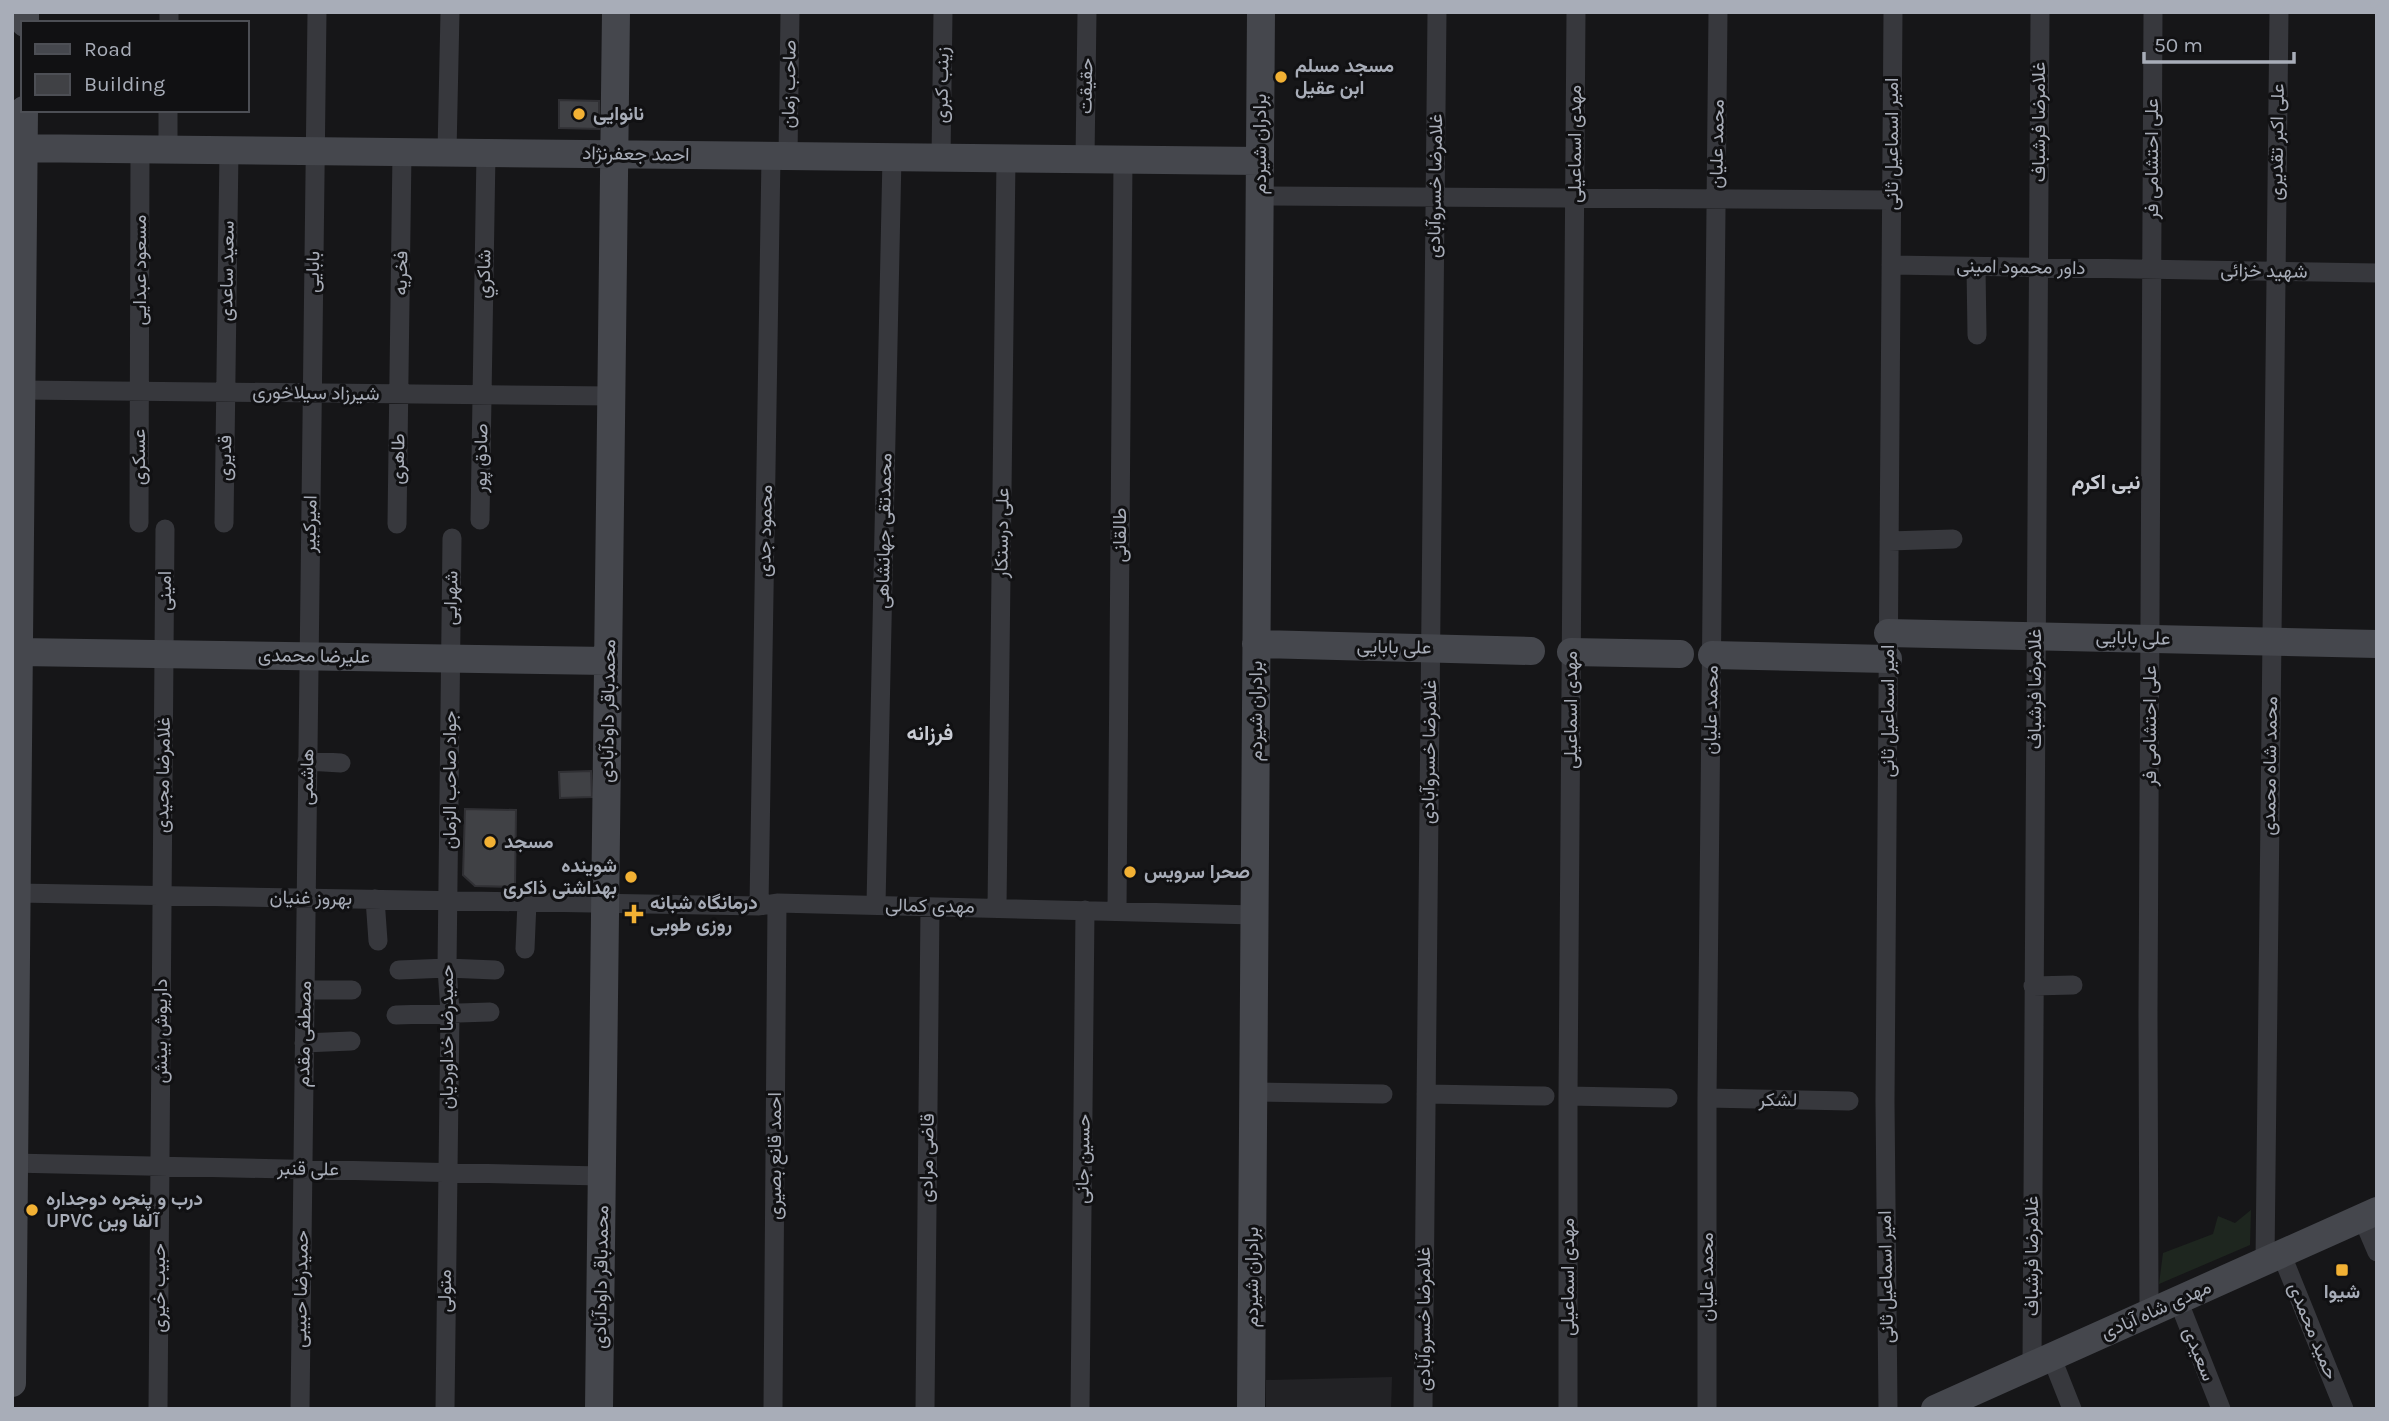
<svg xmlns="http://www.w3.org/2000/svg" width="2389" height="1421" font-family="Karla,Vazirmatn,sans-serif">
<rect width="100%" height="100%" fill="#161618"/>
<path fill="#222225" d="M1392,1377L1391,1409H1266V1380Z"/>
<path fill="#1e261f" d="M2251,1210L2250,1245L2159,1284L2163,1253L2213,1234L2218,1216L2235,1223Z"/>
<path fill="#404145" stroke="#303034" stroke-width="2" d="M559,100L599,101V129L559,128Z
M591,771L592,797L560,798L559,772Z
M465,809L516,810L515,887L475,886L463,875Z"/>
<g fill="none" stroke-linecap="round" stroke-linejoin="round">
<path stroke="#37383d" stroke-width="19" d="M169,23V12
M168,149V110
M447,152L450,12
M788,156L790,12
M941,158L943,12
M1085,159L1087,12
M1259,196L1891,200
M1891,265L2377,273
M1976,267L1977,335
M21,390L612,396
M480,520L486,153
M139,523L140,149
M224,523L229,150
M397,524L402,152
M1889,541L1953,539
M307,761L341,763
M17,893L759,906L777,903L1255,915
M375,899L378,941
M876,905L892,157
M759,906L771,156
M997,908L1006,158
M1117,911L1123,160
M525,949L527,902
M399,970L447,968L495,970
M2033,986L2073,985
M305,990H352
M396,1015L490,1012
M304,1043L351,1041
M1253,1092L1383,1094
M1426,1094L1545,1096
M1568,1096L1668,1098
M1707,1098L1849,1101
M12,1163L602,1176
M2362,1217L2377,1252
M2281,1253L2344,1409
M2265,1261L2279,12
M2178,1300L2221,1409
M2149,1313L2148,1014L2153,12
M2051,1356L2072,1409
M2032,1365L2040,12
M158,1409L165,529
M300,1409L317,12
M445,1409L450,1012L447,968L452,538
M773,1409L777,903
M925,1409L930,907
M1080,1409L1085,910
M1423,1409L1437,12
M1568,1409V1096L1576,12
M1707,1409V1098L1718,12
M1888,1409L1885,1101L1893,12"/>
<path stroke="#45474d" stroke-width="28" d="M25,23V12
M12,148L1260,161
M1888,633L2377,644
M1256,644L1531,651
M19,652L608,661
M1571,652L1680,654
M1712,655L1888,659
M12,1383L24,110
M599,1409L616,12
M1251,1409L1261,12
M1935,1409L2377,1211"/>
</g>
<g fill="#f2b134" stroke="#111113" stroke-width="2.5">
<circle cx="1281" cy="77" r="7"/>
<circle cx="579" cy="114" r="7"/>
<circle cx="490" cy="842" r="7"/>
<circle cx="1130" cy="872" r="7"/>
<circle cx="631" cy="877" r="7"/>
<path d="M630.5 903.5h7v7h7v7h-7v7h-7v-7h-7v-7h7z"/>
<circle cx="32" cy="1210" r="7"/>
<rect x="2335" y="1263" width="14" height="14" rx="3.5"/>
</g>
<g text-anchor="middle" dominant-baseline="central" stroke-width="6" stroke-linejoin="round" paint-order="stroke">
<g font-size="19" font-weight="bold" fill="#a8adb8" stroke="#111113" text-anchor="start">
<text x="1295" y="66">مسجد مسلم<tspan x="1295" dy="22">ابن عقیل</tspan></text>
<text x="593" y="114">نانوایی</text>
<text x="504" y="842">مسجد</text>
<text x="617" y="866" text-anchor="end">شوینده<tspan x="617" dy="22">بهداشتی ذاکری</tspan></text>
<text x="1144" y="872">صحرا سرویس</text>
<text x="650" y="903">درمانگاه شبانه<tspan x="650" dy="22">روزی طوبی</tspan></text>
<text x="46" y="1199">درب و پنجره دوجداره<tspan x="46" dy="22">UPVC آلفا وین</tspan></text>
<text x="2342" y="1292" text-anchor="middle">شیوا</text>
</g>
<g font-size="19" fill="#a8adb8" stroke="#111113">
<text transform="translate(789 84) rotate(-89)">صاحب زمان</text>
<text transform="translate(942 85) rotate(-89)">زینب کبری</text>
<text transform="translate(1086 86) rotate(-89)">حقیقت</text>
<text transform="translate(2039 122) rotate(-90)">غلامرضا فرشباف</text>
<text transform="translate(2277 142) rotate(-89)">علی اکبر تقدیری</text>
<text transform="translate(1260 144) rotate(-90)">برادران شیردم</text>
<text transform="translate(1575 144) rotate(-90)">مهدی اسماعیلی</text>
<text transform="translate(1717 144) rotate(-89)">محمد علیان</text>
<text transform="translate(1892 144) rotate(-90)">امیر اسماعیل ثانی</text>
<text transform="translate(636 154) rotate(1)">احمد جعفرنژاد</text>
<text transform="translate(2152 159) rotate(-90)">علی احتشامی فر</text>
<text transform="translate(1435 186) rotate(-89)">غلامرضا خسروآبادی</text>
<text transform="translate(2021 267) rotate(1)">داور محمود امینی</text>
<text transform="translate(140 270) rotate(-90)">مسعود عبدایی</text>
<text transform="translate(227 271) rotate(-89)">سعید ساعدی</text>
<text transform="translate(2264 271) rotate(1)">شهید خزائی</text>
<text transform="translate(313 272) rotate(-89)">بابایی</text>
<text transform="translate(401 273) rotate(-89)">فخریه</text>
<text transform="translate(484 274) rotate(-89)">شاكري</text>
<text transform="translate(316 393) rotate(1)">شیرزاد سیلاخوری</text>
<text transform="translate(139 457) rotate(-90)">عسکری</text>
<text transform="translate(225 458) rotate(-89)">قدیری</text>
<text transform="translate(481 458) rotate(-89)">صادق پور</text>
<text transform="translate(398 459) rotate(-89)">طاهری</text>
<text transform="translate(310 524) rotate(-89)">امیرکبیر</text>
<text transform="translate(765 531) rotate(-89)">محمود جدی</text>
<text transform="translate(884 531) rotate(-89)">محمدتقی جهانشاهی</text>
<text transform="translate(1002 533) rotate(-89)">علی درستکار</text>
<text transform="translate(1120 535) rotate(-90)">طالقانی</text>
<text transform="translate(165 591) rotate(-90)">امینی</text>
<text transform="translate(451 598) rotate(-89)">شهرابی</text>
<text transform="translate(2133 638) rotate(1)">علی بابایی</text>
<text transform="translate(1394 647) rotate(1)">علی بابایی</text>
<text transform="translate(314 656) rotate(1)">علیرضا محمدی</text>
<text transform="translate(2035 689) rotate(-90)">غلامرضا فرشباف</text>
<text transform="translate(1571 710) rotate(-90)">مهدی اسماعیلی</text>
<text transform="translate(1711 710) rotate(-89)">محمد علیان</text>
<text transform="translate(608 711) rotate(-89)">محمدباقر داودآبادی</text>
<text transform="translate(1256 711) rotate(-90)">برادران شیردم</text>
<text transform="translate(1888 711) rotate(-90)">امیر اسماعیل ثانی</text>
<text transform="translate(2150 726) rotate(-90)">علی احتشامی فر</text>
<text transform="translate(1429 752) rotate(-89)">غلامرضا خسروآبادی</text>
<text transform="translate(2270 766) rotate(-89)">محمد شاه محمدی</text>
<text transform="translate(163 775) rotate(-89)">غلامرضا مجیدی</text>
<text transform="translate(307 777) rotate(-89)">هاشمی</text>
<text transform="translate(450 780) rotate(-90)">جواد صاحب الزمان</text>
<text transform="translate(311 898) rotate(1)">بهروز غنیان</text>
<text transform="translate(930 906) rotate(1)">مهدی کمالی</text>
<text transform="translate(161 1031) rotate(-90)">داریوش بینش</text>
<text transform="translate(304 1034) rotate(-89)">مصطفی مقدم</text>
<text transform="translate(447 1037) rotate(-90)">حمیدرضا خداوردیان</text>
<text transform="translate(1778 1100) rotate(1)">لشكر</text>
<text transform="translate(775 1156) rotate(-90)">احمد قانع بصیری</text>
<text transform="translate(927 1158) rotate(-89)">قاضی مرادی</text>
<text transform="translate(1083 1159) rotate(-89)">حسین جانی</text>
<text transform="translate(308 1169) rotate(1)">علی قنبر</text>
<text transform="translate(2032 1256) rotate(-90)">غلامرضا فرشباف</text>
<text transform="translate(601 1277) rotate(-89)">محمدباقر داودآبادی</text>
<text transform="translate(1252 1277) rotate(-90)">برادران شیردم</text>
<text transform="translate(1568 1277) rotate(-90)">مهدی اسماعیلی</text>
<text transform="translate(1707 1277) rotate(-90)">محمد علیان</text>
<text transform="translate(1886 1277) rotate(-91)">امیر اسماعیل ثانی</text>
<text transform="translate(159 1288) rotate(-90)">حبیب خیری</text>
<text transform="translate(301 1289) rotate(-89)">حمیدرضا حبیبی</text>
<text transform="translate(445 1291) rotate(-90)">متولی</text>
<text transform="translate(2156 1310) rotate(-24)">مهدی شاه آبادی</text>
<text transform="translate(1424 1319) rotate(-90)">غلامرضا خسروآبادی</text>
<text transform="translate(2313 1331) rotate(68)">حمید محمدی</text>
<text transform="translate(2199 1354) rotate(68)">سعیدی</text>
</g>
<g font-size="21" font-weight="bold" fill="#c9ccd4" stroke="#111113">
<text x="2106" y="482">نبی اکرم</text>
<text x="930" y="733">فرزانه</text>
</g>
</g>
<rect width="2389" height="1421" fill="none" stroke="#a8adb8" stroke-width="28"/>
<rect x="21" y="21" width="228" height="91" fill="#111113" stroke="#4d4f55" stroke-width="2"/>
<rect x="35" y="44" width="35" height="10" fill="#45474d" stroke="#4d4f55" stroke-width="2"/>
<text x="84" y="56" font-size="21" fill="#a8adb8">Road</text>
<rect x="35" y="74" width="35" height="21" fill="#404145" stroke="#4d4f55" stroke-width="2"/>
<text x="84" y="91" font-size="21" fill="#a8adb8">Building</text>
<path d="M2144 52v10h150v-10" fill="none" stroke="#a8adb8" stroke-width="3.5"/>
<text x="2154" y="52" font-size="21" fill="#a8adb8" stroke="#111113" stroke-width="5" paint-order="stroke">50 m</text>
</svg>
